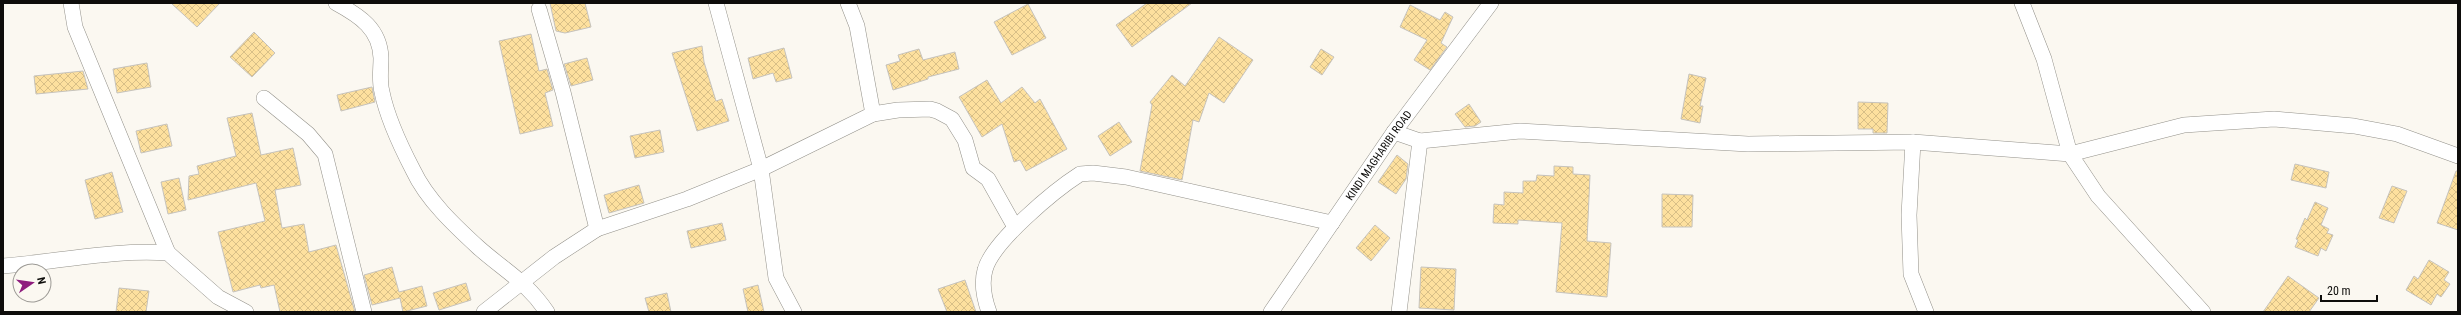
<svg xmlns="http://www.w3.org/2000/svg" width="2461" height="315" font-family="'Roboto Condensed',sans-serif">
<defs>
<pattern id="building-cross-hatch" width="8" height="8" patternUnits="userSpaceOnUse"><rect width="8" height="8" fill="#fde09e"/><path d="M0 0l8 8M0 8l8-8" fill="none" stroke="#d8bf87"/></pattern>
</defs>
<rect width="100%" height="100%" fill="#fbf8f1"/>
<path fill="url(#building-cross-hatch)" stroke="#c6c3bd" d="M171,3H220L197,27Z
M550,3H585L591,27L565,33L556,31Z
M1147,3H1192L1132,47L1116,25Z
M1028,4L1046,38L1012,55L994,22Z
M1410,5L1440,20L1445,12L1453,17L1441,43L1447,47L1430,70L1414,60L1427,40L1400,27Z
M254,32L275,53L252,77L230,57Z
M531,34L539,71L547,69L553,90L545,93L553,126L520,134L499,41Z
M1219,37L1253,60L1224,103L1209,93L1199,122L1193,120L1182,180L1140,171L1152,105L1150,102L1172,75L1185,86Z
M702,46L704,62L716,101L722,99L729,121L697,131L672,53Z
M784,48L792,78L776,82L773,73L753,79L748,58Z
M919,49L923,60L955,52L959,69L928,77V79L893,90L886,65L900,61L898,55Z
M1321,49L1334,57L1322,75L1310,67Z
M587,58L593,80L571,86L564,64Z
M147,63L151,87L117,93L113,69Z
M83,71L88,89L36,94L34,76Z
M1689,74L1706,78L1700,106H1703L1700,123L1681,119Z
M987,80L1001,103L1022,87L1035,103L1040,99L1067,149L1026,171L1020,160L1014,162L1002,124L982,137L959,97Z
M372,87L375,102L341,111L337,95Z
M1858,102L1888,103L1887,133H1873V129H1858Z
M1469,104L1481,122L1475,126L1465,127L1455,114Z
M252,113L261,155L293,148L301,185L275,190L282,228L304,224L309,252L336,245L355,312H280L274,285L261,288L260,285L233,292L218,232L265,221L256,183L188,200L189,176L199,174L197,166L236,156L227,118Z
M1119,122L1132,142L1110,156L1098,136Z
M167,124L172,146L141,153L136,131Z
M660,130L664,152L635,158L630,136Z
M1397,155L1408,164L1406,179L1396,194L1378,182Z
M2295,164L2329,172L2326,188L2291,180Z
M1554,166L1573,167V174L1590,175L1587,241L1611,243L1607,297L1556,292L1562,223L1518,220V224L1493,223L1494,204L1504,205V192L1523,193V181H1536L1537,175L1554,176Z
M2456,171H2458V230L2437,223Z
M112,172L123,212L95,219L85,180Z
M179,178L186,210L168,214L161,182Z
M639,185L644,203L609,213L604,195Z
M2392,186L2407,191L2394,223L2379,218Z
M1662,194L1693,195L1692,227H1662Z
M2315,202L2328,208L2321,225L2329,229L2327,233L2333,235L2326,251L2321,248L2318,256L2295,247L2298,240L2296,239L2305,218L2307,220Z
M722,223L726,240L691,248L687,231Z
M1375,225L1390,238L1371,261L1356,248Z
M2429,260L2449,272L2444,280L2450,284L2441,297L2437,294L2431,305L2406,290L2414,276L2418,279Z
M392,267L399,292L422,286L427,306L403,312L400,298L372,305L364,275Z
M1421,267L1456,269L1454,310L1419,308Z
M2288,276L2319,298L2309,312H2263Z
M965,280L976,312H947L938,289Z
M466,283L471,300L439,310L433,293Z
M758,285L764,312H748L743,289Z
M119,288L149,291L146,312H116Z
M667,293L671,312H649L645,298Z"/>
<g fill="none" stroke-linecap="round" stroke-linejoin="round">
<defs>
<g id="minor">
<path d="M71,3L75,27L168,253"/>
<path d="M336,3C360,16 380,29 381,58C381,69 379,81 382,92C387,117 401,147 413,170C427,200 455,226 479,248C505,271 527,282 547,312"/>
<path d="M716,3L761,169L776,278L794,312"/>
<path d="M848,3L857,26L873,114"/>
<path d="M2022,3L2044,59L2070,154L2098,196L2203,312"/>
<path d="M539,9L563,92L597,229"/>
<path d="M264,98L308,134L325,154L364,312"/>
<path d="M1394,132L1420,141L1520,131L1748,144L1913,142L2070,154L2184,125L2274,119L2354,126L2397,134L2458,156"/>
<path d="M1913,142L1909,215L1911,274L1926,312"/>
<path d="M3,266C57,262 113,249 168,253L218,297L246,312"/>
<path d="M484,312L554,257L597,229L687,199L761,169L873,114L898,110L930,109L937,111L952,119L965,140L973,168L988,179L1015,227"/>
<path d="M989,312C984,298 981,284 985,270C992,242 1055,190 1080,174L1093,173L1126,177L1332,223"/>
<path id="s1" d="M1271,312L1394,132L1491,3"/>
<path d="M1399,312L1420,141"/>
</g>
</defs>
<use href="#minor" stroke="#93918a" stroke-width="16"/>
<use href="#minor" stroke="#fff" stroke-width="15"/>
</g>
<g text-anchor="middle" dominant-baseline="central" stroke-width="3.5" stroke-linejoin="round" paint-order="stroke">
<g font-size="11" fill="#0e0d0b" stroke="#fbf8f1">
<text stroke="none"><textPath href="#s1" startOffset="190">KINDI MAGHARIBI ROAD</textPath></text>
</g>
</g>
<rect width="2461" height="315" fill="none" stroke="#0e0d0b" stroke-width="8"/>
<g transform="translate(32 283) rotate(77)"><circle r="19" fill="#fbf8f1" stroke="#9c9a95"/>
<path d="M0-3L7 15L0 10L-7 15Z" fill="#8e1c7d"/>
<text y="-6" font-size="11" font-weight="bold" text-anchor="middle" fill="#0e0d0b">N</text>
</g>
<path d="M2321 295v6h56v-6" fill="none" stroke="#0e0d0b" stroke-width="2"/>
<text x="2327" y="295" font-size="12" fill="#0e0d0b" stroke="#fbf8f1" stroke-width="3" paint-order="stroke">20 m</text>
</svg>
